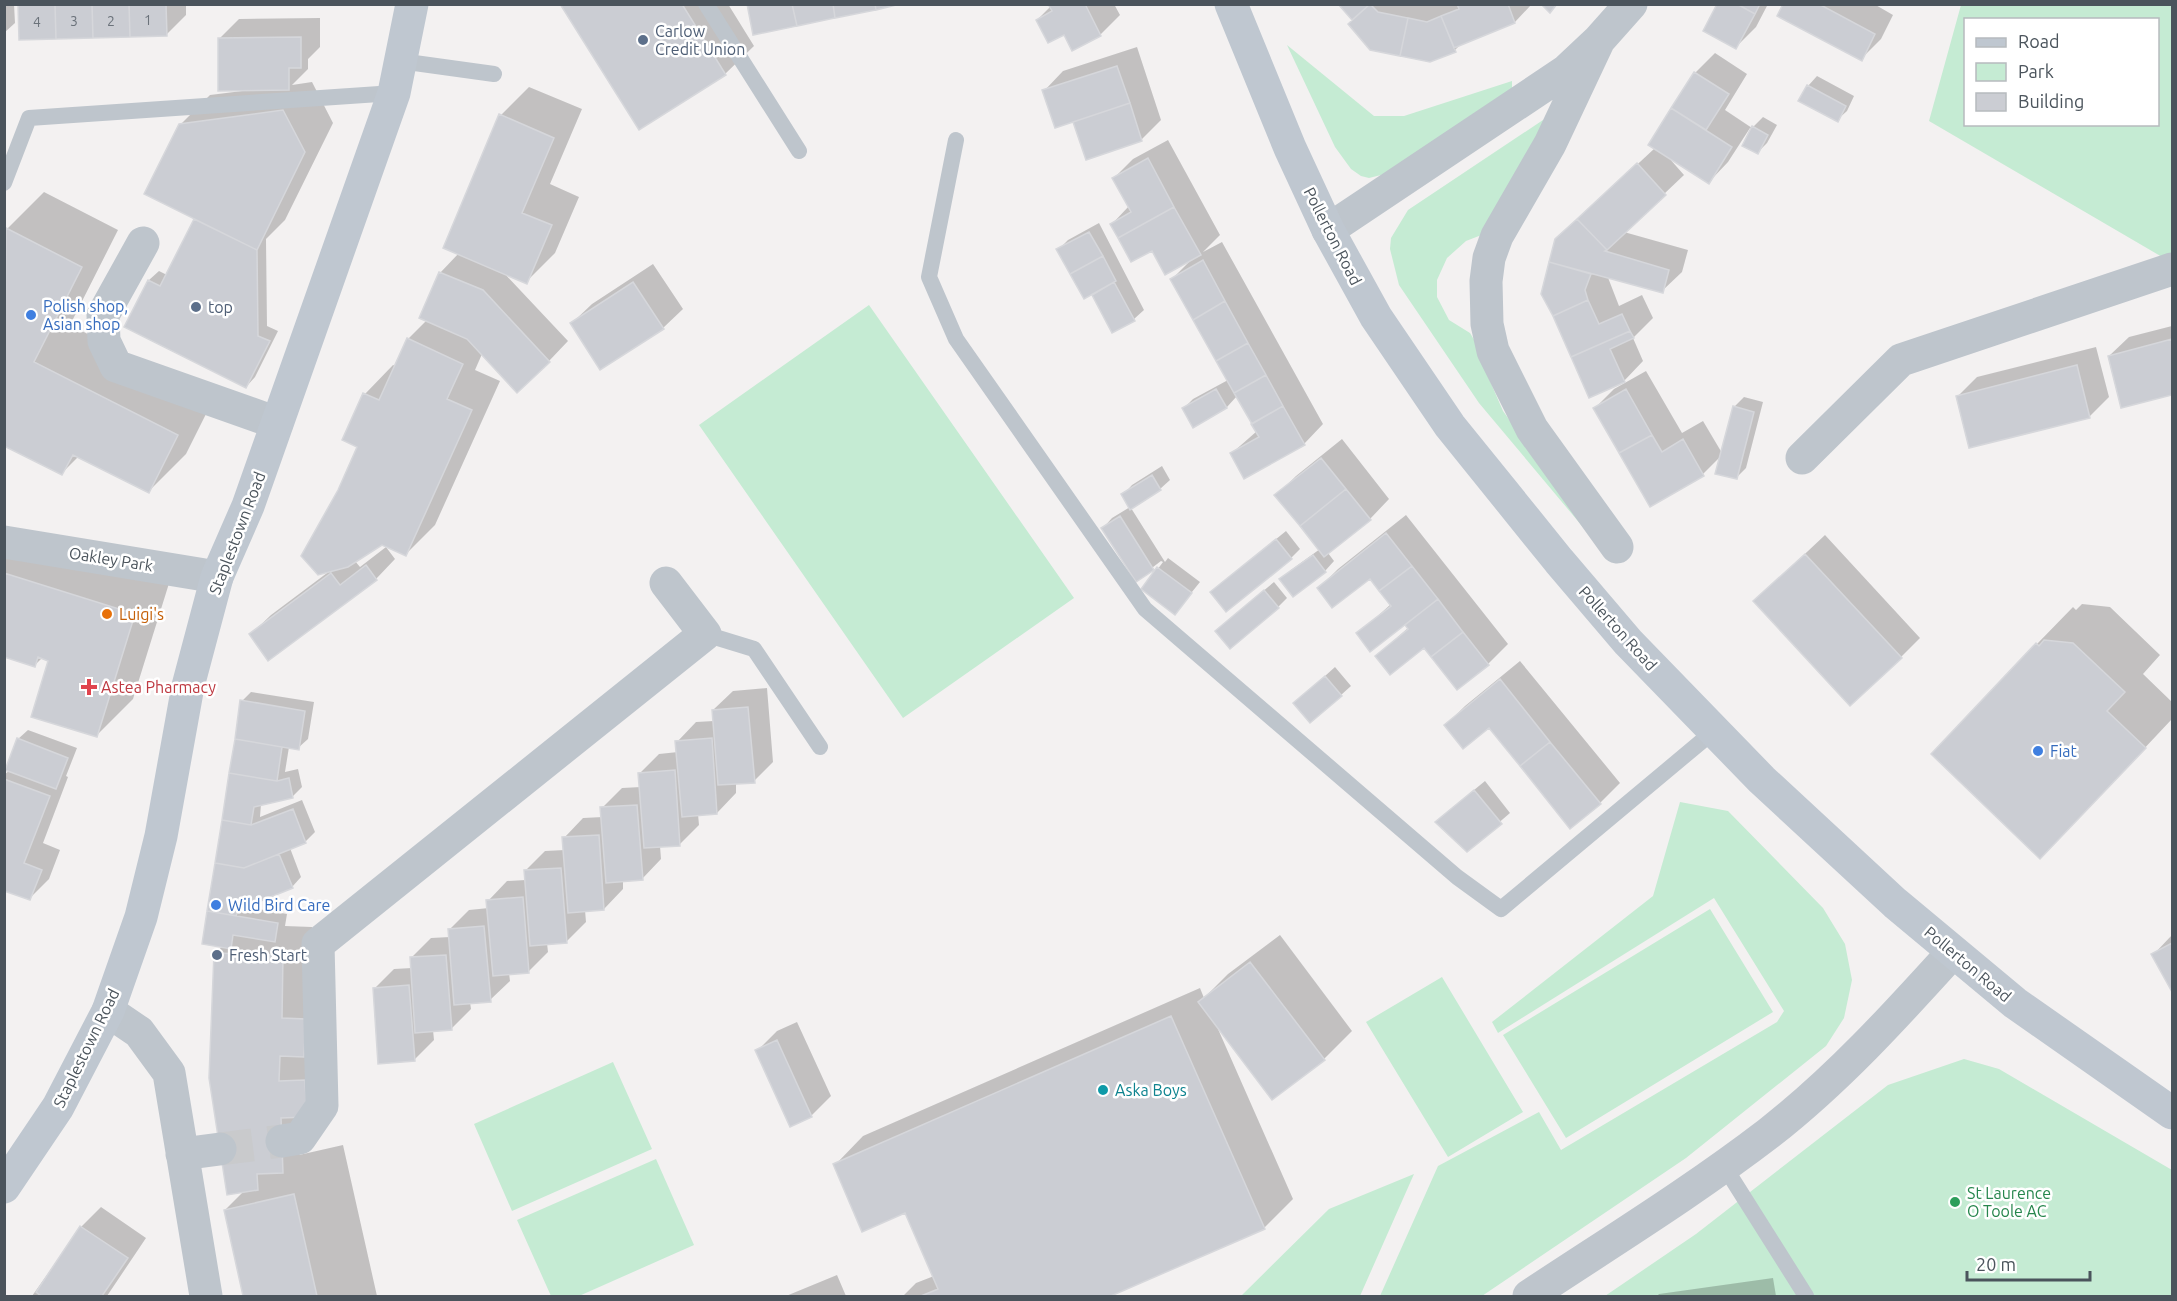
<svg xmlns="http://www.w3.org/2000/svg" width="2177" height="1301" font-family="Ubuntu,sans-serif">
<rect width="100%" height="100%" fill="#f3f1f1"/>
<path fill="#c5ebd3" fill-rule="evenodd" d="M1961,5H2172V260L2169,261L1929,121ZM1966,20H2158V124H1966Z
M1287,45L1374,116H1404L1512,81V93L1393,172L1369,178L1361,176L1351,169L1335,147Z
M1543,120V135L1484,234L1466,241L1447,258L1437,280V297L1449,320L1470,333L1479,348L1483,365L1503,411L1603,551L1479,403L1399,285L1390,249L1391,238L1408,210Z
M869,305L1074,598L903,718L699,425Z
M1680,802L1728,811L1823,908L1845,944L1852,980L1844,1018L1826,1046L1686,1158L1482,1296H1380L1438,1166L1539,1112L1561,1150L1777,1022L1784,1011L1714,898L1498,1033L1492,1022L1653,896Z
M1710,909L1773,1012L1566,1138L1503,1035Z
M1442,977L1523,1112L1448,1157L1366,1022Z
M1964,1059L1999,1069L2172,1170V1296H1605L1696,1234L1888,1085Z
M613,1062L652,1149L512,1211L474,1124Z
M656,1159L694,1245L579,1296H551L517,1220Z
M1414,1174L1360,1296H1241L1329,1209Z"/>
<path fill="#0003" d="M4,4H14L15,23L4,33Z
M19,4H186V15L166,35Z
M562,4H728L754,46L725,74Z
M1050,4H1114L1120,15L1100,35L1065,33L1037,20L1051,6Z
M1340,4H1532L1515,22L1461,44L1455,50L1353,20Z
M1719,4H1768L1756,27L1736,47Z
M1784,4H1874L1893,15L1881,39L1861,59Z
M320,18V47L308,59V69L292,85L312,82L333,123L285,220L266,239L267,326L278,331L255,377L246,387L126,327L149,280L159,271L167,275L196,218L181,124L210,95L242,91L219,39L239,19Z
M1137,47L1161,120L1142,139L1087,158L1074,120L1044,91L1063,71Z
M1715,53L1747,74L1725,110L1752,128L1763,117L1777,125L1767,143L1758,152L1752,129L1750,128L1728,162L1709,182L1669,158L1684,175L1624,232L1688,250L1682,272L1662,291L1607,275L1619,306L1642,295L1653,318L1633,338L1643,361L1624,381L1554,315L1542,294L1556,240L1655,148L1650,145L1695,73Z
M1817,76L1854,96L1847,111L1837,120L1808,86Z
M529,87L582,109L550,184L579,197L555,253L526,282L504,273L568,341L549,361L482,354L475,370L500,381L435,525L406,554L381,543L355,561L360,567L386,547L395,559L376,579L251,634L271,615L331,570L339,491L359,446L365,394L393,365L396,366L408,339L427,320L440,273L459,253L501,115Z
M1168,140L1220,235L1203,252L1222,242L1323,424L1304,444L1232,453L1257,431L1237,396L1227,407L1193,426L1184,408L1193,399L1228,380L1172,279L1190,261L1152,249L1112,224L1129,206L1114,178L1133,159Z
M44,192L118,230L70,325L214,398L186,454L149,491L79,456L62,473L4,444V233L7,229Z
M1099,223L1144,310L1134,319L1113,331L1092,293L1058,250L1068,240Z
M653,264L683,309L663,328L572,323L592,304Z
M2172,326V394L2122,406L2109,356L2129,337Z
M2096,347L2109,397L2089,417L1958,396L1977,377Z
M1646,371L1682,433L1703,421L1722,453L1735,406L1744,397L1763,402L1746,468L1736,478L1721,456L1703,474L1650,505L1594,409L1614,389Z
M1342,439L1389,499L1370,519L1328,553L1334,561L1325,571L1281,580L1291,570L1320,549L1277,495L1296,476Z
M1162,466L1170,480L1160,489L1131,508L1165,562L1168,558L1200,582L1175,613L1143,589L1163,562L1161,561L1136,580L1103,528L1112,518L1130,507L1123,495L1132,485Z
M1406,515L1508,644L1488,664L1457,688L1424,646L1377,656L1409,627L1406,622L1358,634L1391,604L1370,577L1319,588L1338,569Z
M1286,531L1300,549L1291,558L1222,583Z
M1825,535L1920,638L1901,657L1775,582Z
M4,552L171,577L133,699L96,736L50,660L43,657L35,665L4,645Z
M1274,582L1287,598L1278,607L1227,621Z
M2082,604L2110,607L2160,655L2143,674L2172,702V719L2077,820L2037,644L2073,607L2076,610Z
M1520,661L1620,783L1600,803L1570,827L1489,726L1446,725L1465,706Z
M1335,667L1351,686L1341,695L1295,703Z
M767,688L773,762L754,781L736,783V793L717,813L698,814L699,825L680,844L660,846L661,859L642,879L623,880V889L604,909L585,910L586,922L566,942L547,943L548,952L528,972L509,973L510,981L490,1000L470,1002L471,1009L451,1029L433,1030L434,1040L414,1060L374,989L394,969L412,968L411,958L431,938L450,937L449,930L469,910L489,908L488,901L507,881L526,880L525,871L545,851L565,850L564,838L583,818L603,817L602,808L622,788L641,787L640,773L659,754L678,752L677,742L696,722L714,721L713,710L733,691Z
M251,692L314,702L308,739L298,748L289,747L285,772L298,769L302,787L293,796L261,804L260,817L302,800L315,832L305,842L290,848L301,877L292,887L242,906L287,914L285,926L312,927L310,990L312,1142L299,1155L343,1145L377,1296H244L225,1210L245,1190L215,953L223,946L242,701Z
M28,730L77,748L66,776L68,777L43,843L60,850L49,879L30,898L4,889V775L10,770L18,739Z
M1485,781L1510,813L1467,850L1446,813Z
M1280,935L1352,1031L1324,1059L1218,1029L1293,1199L1264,1228L1108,1296H903L916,1283L934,1276L906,1211L835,1165L863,1136L1200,988L1204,998L1228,974Z
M2172,935V989L2153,955Z
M797,1022L831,1096L811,1116L757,1051L777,1031Z
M101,1207L146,1238L107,1296H32L81,1227Z
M837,1275L846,1296H786Z
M1773,1278L1776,1296H1657L1659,1294Z"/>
<path fill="#cbcdd3" stroke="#d6d7db" stroke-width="1.5" d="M18,4H55L56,39L19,40Z
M55,4H92L93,38L56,39Z
M92,4H129L130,37L93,38Z
M129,4H166L167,36L130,37Z
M560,4H682L726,75L639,130Z
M747,4H792L797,26L753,35Z
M792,4H833L835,18L797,26Z
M833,4H875L876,10L835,18Z
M875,4H900L876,10Z
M1048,4H1085L1101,36L1072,51L1064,35L1048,43L1036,20L1052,11Z
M1338,4H1370L1352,20Z
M1370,4L1378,12L1408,18L1400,56L1370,50L1348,24Z
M1457,4H1508L1515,23L1454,48L1441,16L1459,9Z
M1541,4H1557L1550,13Z
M1717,4H1737L1755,14L1736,49L1703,31Z
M1737,4H1760L1755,14Z
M1783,4H1819L1875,34L1862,61L1777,16Z
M1441,16L1456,52L1430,62L1400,56L1408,18L1427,22Z
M301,37V68H289V90L218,91V38Z
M1117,66L1130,103L1055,128L1042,90Z
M1694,72L1729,94L1706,130L1671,108Z
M1807,85L1846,106L1838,122L1798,101Z
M1130,103L1142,141L1086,160L1073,122Z
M1671,108L1732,147L1709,184L1648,145Z
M283,110L305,152L257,250L144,194L179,124Z
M499,114L554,138L522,213L552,225L527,284L443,248Z
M1752,126L1768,135L1758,154L1742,146Z
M1148,158L1174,207L1118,238L1110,224L1131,212L1112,178Z
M1637,163L1666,195L1607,250L1577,219Z
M1174,207L1201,255L1165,275L1152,251L1131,262L1118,238Z
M194,219L257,250L258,336L270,341L246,388L124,327L148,280L160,286Z
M1577,219L1607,250L1605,251L1669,270L1663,293L1549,262L1555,239Z
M6,228L82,267L34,362L178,435L149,493L73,455L62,475L4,446Z
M1089,232L1103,256L1070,274L1056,249Z
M1103,256L1116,281L1084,299L1070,274Z
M1203,260L1225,301L1193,320L1170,279Z
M1549,262L1591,274L1585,290L1588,300L1553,316L1541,294Z
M439,272L483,290L550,362L517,393L467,339L419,318Z
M633,282L664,329L600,370L570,323Z
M1114,282L1135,321L1112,333L1092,295Z
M1588,300L1599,324L1622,314L1630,331L1571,357L1553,316Z
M1225,301L1248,343L1216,361L1193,320Z
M1630,331L1634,338L1610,349L1625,382L1589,398L1571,357Z
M407,338L463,364L447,399L472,410L406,556L382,545L348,567L318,575L301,556L338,490L357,447L342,440L363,393L379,400Z
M2172,339V395L2121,408L2108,356Z
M1248,343L1266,375L1234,393L1216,361Z
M2077,365L2090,418L1969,448L1956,396Z
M1266,375L1283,406L1252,424L1234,393Z
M1216,389L1227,408L1193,428L1182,408Z
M1626,389L1652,435L1619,453L1593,408Z
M1283,406L1305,445L1244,479L1230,453L1259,437L1251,424Z
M1733,406L1754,412L1737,479L1715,474Z
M1652,435L1662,452L1683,439L1704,476L1650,507L1619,453Z
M1321,458L1346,489L1300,526L1274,495Z
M1152,475L1161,490L1130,510L1121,494Z
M1346,489L1371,520L1324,557L1300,526Z
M1120,516L1154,570L1136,582L1101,528Z
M1386,533L1412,566L1379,591L1370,579L1332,608L1317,588Z
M1276,539L1292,559L1226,612L1210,592Z
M1805,554L1902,658L1850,706L1753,601Z
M1313,555L1326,572L1293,597L1279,579Z
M366,565L377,580L268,661L249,634L331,573L340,585Z
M1412,566L1438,599L1370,652L1356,633L1391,606L1379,591Z
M1157,567L1192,593L1175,615L1141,589Z
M4,573L135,614L97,737L31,717L48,661L38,657L35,667L4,657Z
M1264,590L1279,608L1230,649L1215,631Z
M1438,599L1463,632L1431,657L1424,648L1390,675L1375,656L1408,629L1405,625Z
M1463,632L1489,665L1457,690L1431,657Z
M2044,640L2073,643L2125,692L2107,711L2146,748L2040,859L1931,754L2036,643L2039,646Z
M1325,676L1342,696L1310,723L1293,703Z
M1500,679L1550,742L1520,766L1489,728L1463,749L1444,725Z
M240,700L305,711L299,750L235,739Z
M748,707L755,783L718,785L712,710Z
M17,738L68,758L56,789L5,770Z
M712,738L717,814L682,817L675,741Z
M235,739L282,747L277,781L229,773Z
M1550,742L1601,804L1570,829L1520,766Z
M675,770L680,846L644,848L638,773Z
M229,773L277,781L289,778L293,798L254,807L251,825L222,820Z
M4,779L50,796L24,863L42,870L30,900L4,891Z
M1474,790L1502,824L1467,852L1435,822Z
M637,805L643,880L606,883L600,807Z
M293,809L306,843L244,868L215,863L222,820L251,825Z
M599,835L604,910L568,913L562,837Z
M279,854L293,888L238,910L236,916L207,911L215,863L244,868Z
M561,868L567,943L530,946L524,870Z
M523,897L529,973L493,976L486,900Z
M207,911L278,923L275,942L233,935L231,949L202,944Z
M484,926L491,1002L454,1005L448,929Z
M2172,943V992L2151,954Z
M214,953L283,955L282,1018L306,1019L304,1057L280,1056L279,1081L305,1080L307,1117L281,1118L283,1173L257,1174L258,1190L227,1195L209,1078Z
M446,955L452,1030L415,1033L410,957Z
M1250,962L1325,1060L1272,1100L1198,1002Z
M409,985L415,1061L378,1064L373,988Z
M1171,1016L1265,1229L1111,1296H921L938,1289L905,1213L862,1232L833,1164Z
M777,1040L812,1117L790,1127L755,1050Z
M294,1194L317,1296H243L224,1210Z
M80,1226L128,1258L102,1296H41L36,1292Z"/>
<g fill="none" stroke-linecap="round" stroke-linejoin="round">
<path stroke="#c9cacc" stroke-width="33" stroke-dasharray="33 16" stroke-linecap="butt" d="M220,1149L282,1141"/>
<path stroke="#bec5cc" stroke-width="16" d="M706,4L799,151
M400,61L494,74
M956,140L929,277L956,339L1145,609L1457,877L1501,909L1714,731
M4,183L29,118L394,93
M705,634L754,649L820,747
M1724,1166L1806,1296"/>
<path stroke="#bec5cc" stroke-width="33" d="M1599,40L1550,144L1497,236L1489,258L1486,281L1487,324L1493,351L1532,429L1617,547
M1328,230L1566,71L1599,40L1631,4
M143,243L103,315L104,341L116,366L277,423
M1802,458L1901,360L2172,269
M4,542L217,577
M108,1011L139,1032L169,1073L206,1296
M282,1141L300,1138L322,1106L318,944L705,634L666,583
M182,1154L220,1149
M1529,1296C1609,1243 1692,1192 1769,1133C1837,1080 1895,1016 1953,952"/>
<path stroke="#bfc7d0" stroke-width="33" d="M1231,4L1290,148L1328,230L1376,317L1450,426L1559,561L1628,642L1762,780L1895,903L2015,1003L2172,1113
M4,1187L58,1107L108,1011L141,917L161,836L188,686L217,577L248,506L394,93L412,4"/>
</g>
<g fill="#5c6f8a" stroke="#fff" stroke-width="2">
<circle cx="643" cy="40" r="6"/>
<circle cx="196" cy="307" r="6"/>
<circle cx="217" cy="955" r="6"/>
</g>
<g fill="#3f7fe0" stroke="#fff" stroke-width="2">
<circle cx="31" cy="315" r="6"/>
<circle cx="2038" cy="751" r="6"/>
<circle cx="216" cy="905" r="6"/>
</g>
<circle fill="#e8710a" stroke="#fff" stroke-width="2" cx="107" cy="614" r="6"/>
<path fill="#e0444e" stroke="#fff" stroke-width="2" d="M86 678h6v6h6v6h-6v6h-6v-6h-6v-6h6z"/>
<circle fill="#0f9aa8" stroke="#fff" stroke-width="2" cx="1103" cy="1090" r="6"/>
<circle fill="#2e9e5b" stroke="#fff" stroke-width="2" cx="1955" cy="1202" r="6"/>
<g text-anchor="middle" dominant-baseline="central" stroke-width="5" stroke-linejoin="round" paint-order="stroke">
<g font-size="14" fill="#6b727a">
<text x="148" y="20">1</text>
<text x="74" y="21">3</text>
<text x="111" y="21">2</text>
<text x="37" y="22">4</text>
</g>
<g font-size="16" fill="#4e5e75" stroke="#fff" text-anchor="start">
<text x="655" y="31">Carlow<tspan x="655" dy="18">Credit Union</tspan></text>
<text x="208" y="307">top</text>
<text x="229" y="955">Fresh Start</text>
</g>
<g font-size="16" fill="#4b545c" stroke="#fff">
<text transform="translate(1333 236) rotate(63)">Pollerton Road</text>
<text transform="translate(237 533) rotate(-69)">Staplestown Road</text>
<text transform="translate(111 559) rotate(9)">Oakley Park</text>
<text transform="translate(1618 628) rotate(48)">Pollerton Road</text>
<text transform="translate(1968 964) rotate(40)">Pollerton Road</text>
<text transform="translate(86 1048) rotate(-64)">Staplestown Road</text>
</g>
<g font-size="16" fill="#366cbe" stroke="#fff" text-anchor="start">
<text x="43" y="306">Polish shop,<tspan x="43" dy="18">Asian shop</tspan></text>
<text x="2050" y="751">Fiat</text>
<text x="228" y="905">Wild Bird Care</text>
</g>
<g font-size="16" fill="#c56008" stroke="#fff" text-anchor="start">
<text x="119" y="614">Luigi's</text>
</g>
<g font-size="16" fill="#be3a42" stroke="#fff" text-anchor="start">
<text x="101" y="687">Astea Pharmacy</text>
</g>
<g font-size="16" fill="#0d838f" stroke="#fff" text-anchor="start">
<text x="1115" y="1090">Aska Boys</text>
</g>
<g font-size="16" fill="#27864d" stroke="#fff" text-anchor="start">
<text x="1967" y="1193">St Laurence<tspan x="1967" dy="18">O Toole AC</tspan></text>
</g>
</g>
<rect width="2177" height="1301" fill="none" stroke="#4b545c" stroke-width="12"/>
<rect x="1964" y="18" width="195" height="108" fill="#ffffff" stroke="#b7bbbe" stroke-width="1.5"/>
<rect x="1976" y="38" width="30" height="9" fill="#bfc7d0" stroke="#b7bbbe" stroke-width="1.5"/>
<text x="2018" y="48" font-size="18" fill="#4b545c">Road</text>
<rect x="1976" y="63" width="30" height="18" fill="#c5ebd3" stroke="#b7bbbe" stroke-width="1.5"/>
<text x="2018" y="78" font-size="18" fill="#4b545c">Park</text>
<rect x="1976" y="93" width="30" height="18" fill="#cbcdd3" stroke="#b7bbbe" stroke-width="1.5"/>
<text x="2018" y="108" font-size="18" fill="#4b545c">Building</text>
<path d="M1967 1271v9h123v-9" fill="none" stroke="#4b545c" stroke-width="3"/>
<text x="1976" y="1271" font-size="18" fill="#4b545c" stroke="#ffffff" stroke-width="4.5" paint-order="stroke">20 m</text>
</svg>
